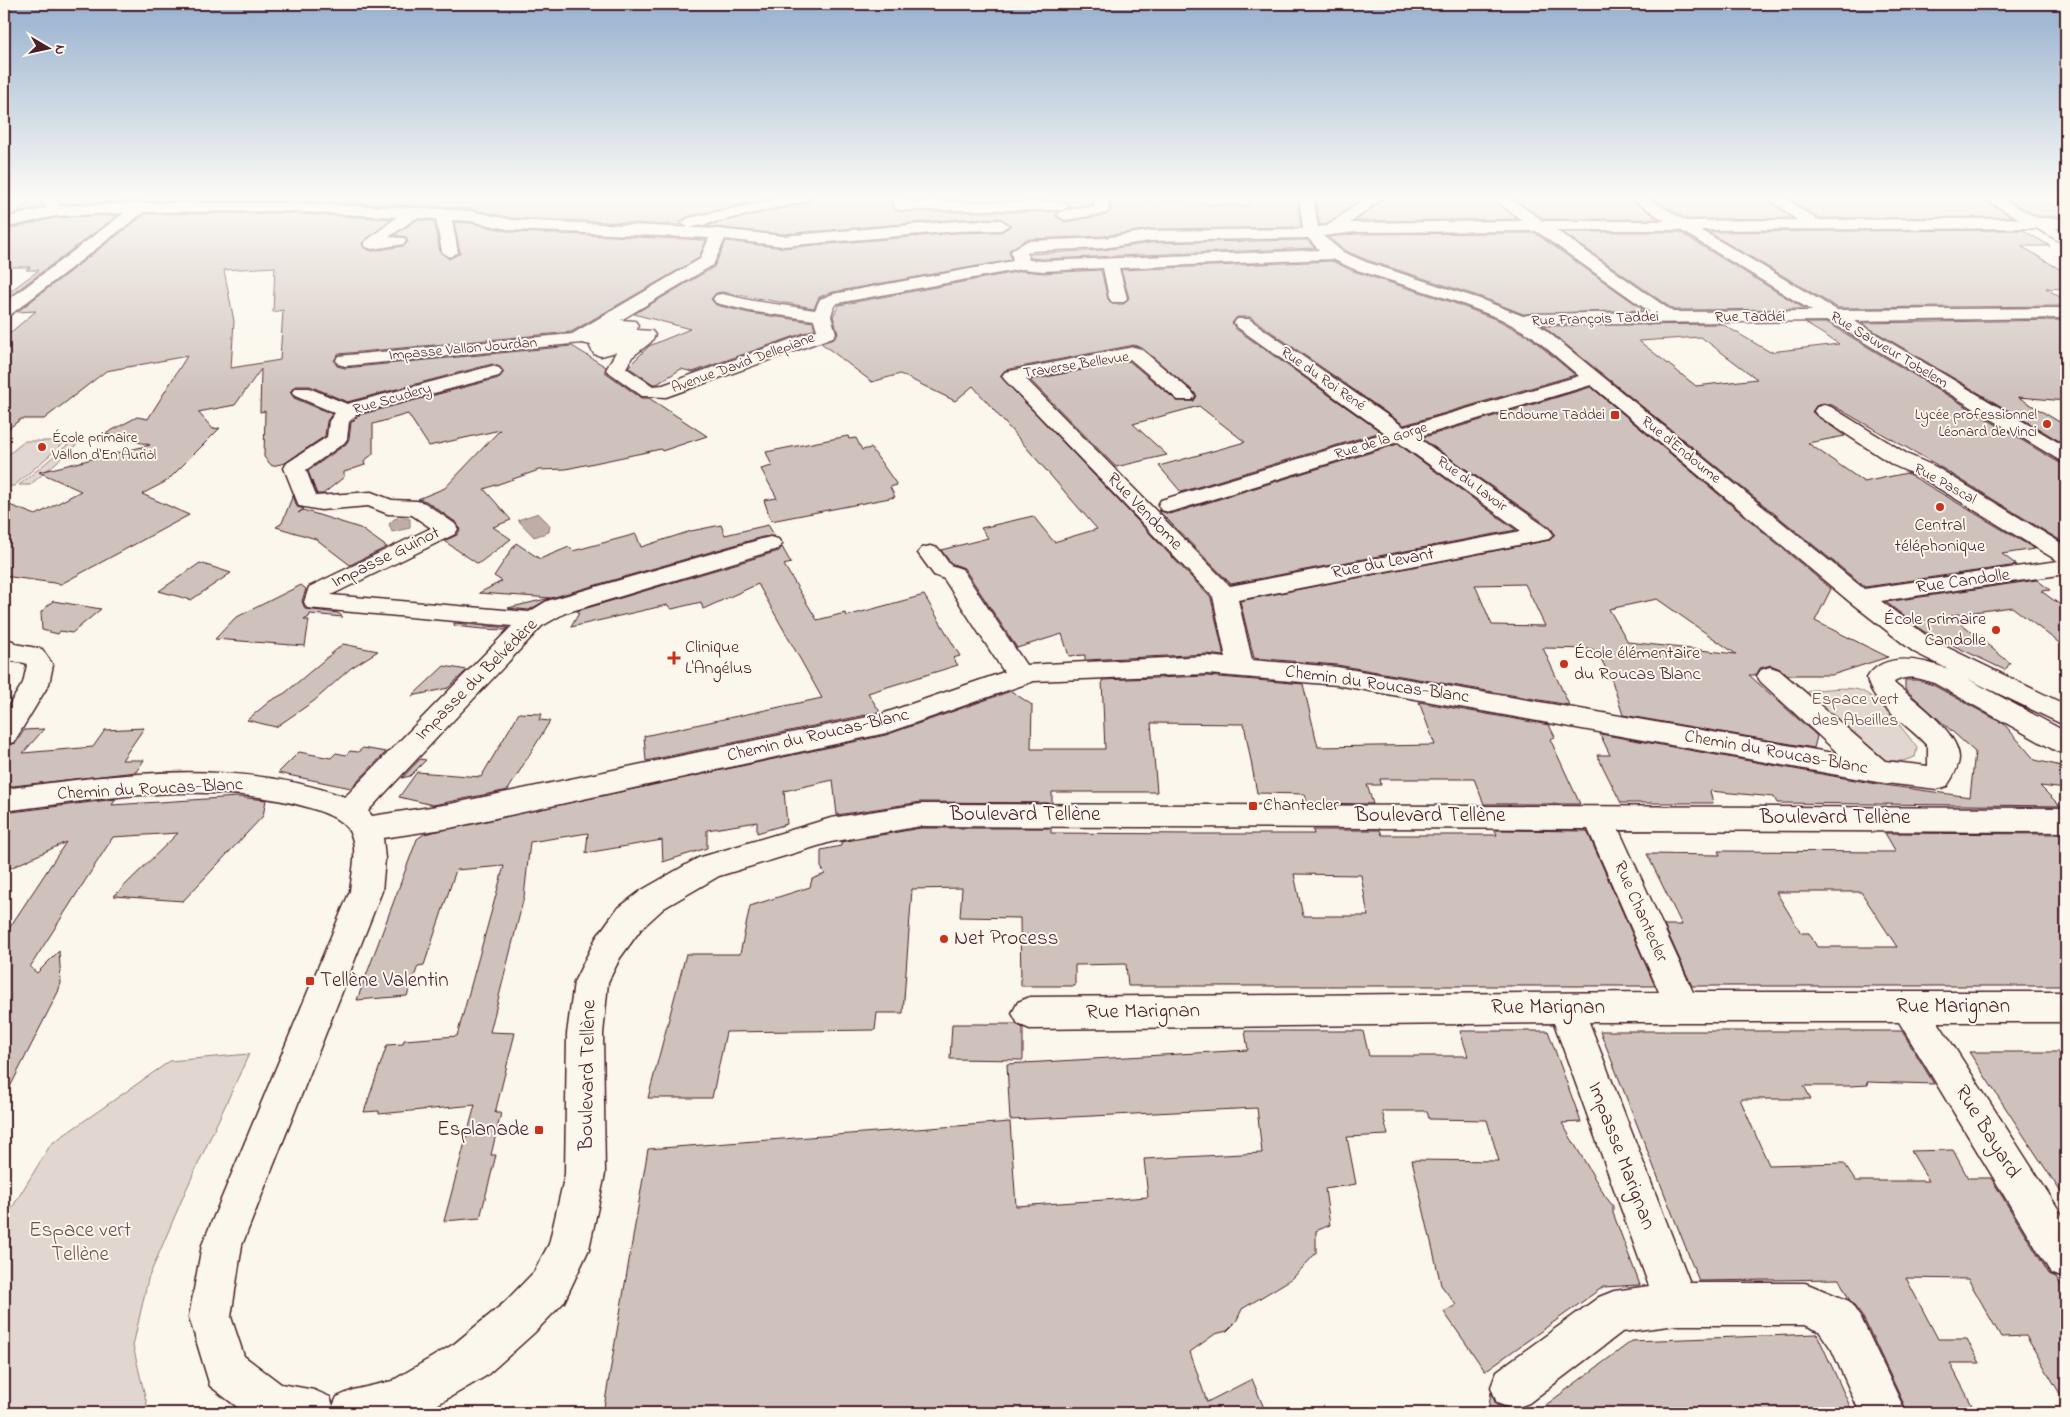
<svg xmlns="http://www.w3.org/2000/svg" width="2070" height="1417" font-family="'Indie Flower',sans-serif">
<rect width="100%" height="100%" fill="#fbf7ec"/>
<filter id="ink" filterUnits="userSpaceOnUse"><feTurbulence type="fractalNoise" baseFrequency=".02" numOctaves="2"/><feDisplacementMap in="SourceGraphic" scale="10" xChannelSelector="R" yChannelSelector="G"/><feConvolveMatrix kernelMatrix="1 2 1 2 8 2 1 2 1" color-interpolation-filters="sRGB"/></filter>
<g filter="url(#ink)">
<path fill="#e2d7d0" stroke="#967b7e" d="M25,441H66L14,486H4V458Z
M71,442H80L30,485H19Z
M1811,690C1825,690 1845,686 1859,690C1875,694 1907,733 1917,748L1915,757L1903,761H1885L1805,694Z
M249,1054L186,1190L148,1279L133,1346L149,1413H4V1221L51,1144L170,1061Z"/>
<path fill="#bfadaa" stroke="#907477" d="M538,513L550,525L549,532L534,537L518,520Z
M401,517L410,519V528L392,532L389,524L394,519Z"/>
<path fill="#cfc2bc" stroke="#4a1f2b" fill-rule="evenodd" d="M36,197H38L43,207L13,214Z
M58,197H269L268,199L326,197H777L689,216L679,222L681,225L512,218L471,209L443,207L283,201H142L61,204Z
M815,197H889L894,210L901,212H1058L1055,216L1065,222L1107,215L1111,210L1110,197H1135V199L1149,201L1197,200L1198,203L1249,206L1250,197H1297L1301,227L1150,229L1103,236L1027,239L1009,250L1011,260L833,292L819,297L814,308L722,292L716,293L711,299L716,305L749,313L813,322L815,329L693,372L681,369L657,384H653L628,367L649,346L690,329L634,314L714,267L726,241L783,248L957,233L1001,232L1011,226L1001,218L957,219L783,234L704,226L806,203Z
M907,197H939L967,199L908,200Z
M1061,197H1092V205L1070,208V204L1062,200H1033V198Z
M1315,197H1364L1326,224L1320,225Z
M1386,197H1489L1517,219L1356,221Z
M1511,197H1627L1659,219H1544Z
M1650,197H1765L1792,218L1687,219Z
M1787,197H1979L2012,217L1818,218Z
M2003,197H2038L2066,212V216H2038Z
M283,213L392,219L362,243L364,248L372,251L404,246L408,242L406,237L394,235L417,220L434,221L440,252L449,259L460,253L454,222L471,223L512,232L706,240L699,258L571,332L338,354L334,361L337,366L345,368L572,346L606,367L605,372L641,398H649L707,436L662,451L661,449L566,469L539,470L484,489L511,520L493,527L511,539L478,564L444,541L457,535L460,530L457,523L426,501L418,499L445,488L500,430L429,446L408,414L373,424V454L364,461L365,465L344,472V477L323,494H317L308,471L346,444L349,439L351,423L359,415L499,378L504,372L500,367L492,364L347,402L310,386H295L290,392L294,398L332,414L327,421L325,436L285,463L272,466L264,457L265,411L260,412L261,369L235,405L198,412L213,429L220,428L167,481L142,494L189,515L61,584L4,576V503L36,515L81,491L39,472L150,445L105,434L137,417L148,419L187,356L106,371L44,419H21L4,432V338L36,311L17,312L145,214ZM275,267L273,312L283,310L280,360L231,368L234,321L224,270Z
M118,215L11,295H5L39,270H26L30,267H4V230L55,218Z
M2023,230L2050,246H2021L2066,273V289L2046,288L2066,301V306L1838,308L1708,232Z
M1562,232H1679L1805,309L1674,310Z
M1535,233L1644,310L1523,314L1481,297L1367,260L1344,250L1328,237L1356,234Z
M1307,240L1315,248L1043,259L1030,258L1029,254L1103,250L1150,243Z
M1332,261L1353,271L1451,302L1500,321L1531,338L1575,375L1404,425L1250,317H1237L1232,323L1236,329L1381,432L1181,492L1159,466L1245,442L1199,406L1133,424L1167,455L1116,467L1030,380L1129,361L1177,401H1194L1197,396L1193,391L1142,348L1134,345L1005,370L1000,376L1211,598L1224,656L1207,654L1085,660V655L1069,656L1062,634L1017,648L964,568L951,563L941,550L988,538L981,528L1033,516L1054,542L1097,529L973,386L955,401L900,374L872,382L821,343L834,339L838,334L833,316L839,305L1022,271L1043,273L1101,270L1108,299L1112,304H1124L1129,298L1121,270Z
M2066,320V401L2018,397L2066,426V445L1861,323Z
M1805,323H1828L2058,462L2066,464V544L1937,465L1832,405L1823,403L1816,406L1812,412L1845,436L1808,443L1864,482L1907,473L2035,549L2002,554L2017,565L1865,587L1543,326L1722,324L1770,352L1839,344ZM1701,337L1757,379L1696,386L1639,341Z
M1591,387L1831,589L1815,621L1888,657L1832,675H1788L1780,669L1771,665L1760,668L1756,675H1749L1817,736L1814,748L1623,715L1612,681L1598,653H1594L1593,649L1543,648L1569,705L1337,665L1254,658L1240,601L1550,540L1555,534L1550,527L1421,438ZM1525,584L1545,626L1492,625L1475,585ZM1657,599L1736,654L1628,642L1609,609Z
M848,436L849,439L856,438L862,450L871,448L897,485L890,487L895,497L771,521L764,500L777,498L761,469L772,466L766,452Z
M1398,444L1516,530L1231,584L1158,510L1169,514L1177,512Z
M293,495L297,507L304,509L298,513L303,510L360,528L387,547L350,565L316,539L276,527L282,523Z
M721,525L725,535L768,525L775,536L762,537L551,598L479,593L502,581L494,576L516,543L540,559L569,547L573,551L636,534L641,547L691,531Z
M782,547L791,563L784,565L817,620L845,613L847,616L924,595L960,656L953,658L958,665L868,693L880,712L646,761L644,736L822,698L758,584L703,609L701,602L672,609L667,605L571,627L579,613L577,611L779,551Z
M200,563L231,573L191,600L159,591Z
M2037,580L2050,590L2041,591L2066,609V648L2012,607L1951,615L2010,663L2005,670L1923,631L1886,602Z
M301,585L306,589L302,601L305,609L338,613L343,617L310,614L309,617L304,620H309L305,646L215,639L235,618Z
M550,598L529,610L508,608Z
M53,601L101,609L72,633L60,631L58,634L42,630L41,612Z
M454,623L508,628L505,630L483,629L454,626Z
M343,644L378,651L351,668L314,701L276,727L247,720L270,701L285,693Z
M444,666L467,670L448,688L412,696Z
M1207,676L1303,684L1318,747L1435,745L1419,702L1549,725L1555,737L1550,739L1580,804H1484L1474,779H1380L1381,785H1367L1373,804L1307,803L1305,794L1257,793L1244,724L1151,723L1157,792H1052V803L921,802L837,815L833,780L784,791L787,824L757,833V822L707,830V848L663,862L662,840L586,853L588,833L530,842L524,897L490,1032L515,1033L495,1113H501L491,1155H496L480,1218L444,1221L475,1105L379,1114V1111L364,1112L387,1045L403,1044L404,1040L457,1036L504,866L456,870L424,965L418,966L407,996L357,1000L417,839L424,834L886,735L1011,691L1032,705L1031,749H1105L1102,680Z
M1905,680H1918L1933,685L2004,724L2035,760L2066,767V789L2040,786L2060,806L1777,803L1774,797L1710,791L1713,803H1621L1597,755H1610L1600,734L1877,784L1970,797L1975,752L1905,689Z
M519,713L542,714L539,720L550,721L508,790L433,805L399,797L417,772L481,777Z
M144,728L122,760H144L136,772L4,787V747L16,743L24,730L44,729L23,753L93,747L105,730Z
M363,748L386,752L351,788L278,773L299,752L331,758L336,753L346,755L350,751L358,752Z
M420,759L426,760L410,776L402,778Z
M238,797L266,800L263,816L183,901L114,896L178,833L113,837L30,967L37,973L59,951L61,983L58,992L4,1099V936L66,842L4,871V813L116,799L112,805Z
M921,828H1051V833L1195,834H1314L1313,830H1380L1382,835H1497L1495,830L1587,831L1655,986H1128L1126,964L1075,965V986H1021L1020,918L960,917L962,888L912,889L903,1013H877L875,1030L726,1032L712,1098H648L686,954H740L750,906L810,887L812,879L825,874L821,867V850L841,846V842ZM1294,874L1361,875L1368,916H1303Z
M1885,833L2066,834V986H1692L1664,925H1682L1647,854L1720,855L1718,851L1896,852ZM1776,892H1861L1897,947H1817L1809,933H1801Z
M952,1024H1016L1023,1028V1060L950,1059Z
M1245,1031H1363L1369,1056H1468L1460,1031H1548L1581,1122L1562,1123L1605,1196L1613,1206V1213L1640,1285L1603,1287L1485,1371L1444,1312L1456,1305L1441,1285L1412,1160L1499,1161L1487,1120L1429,1119L1427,1111H1382L1388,1135L1347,1137L1356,1184L1325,1189L1330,1225L1316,1231V1253L1293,1278L1242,1309L1236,1322L1227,1331L1215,1334L1190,1352L1207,1402L1252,1379L1266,1413H603L648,1149L1010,1122L1016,1206L1148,1197L1144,1159L1262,1153L1257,1108L1010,1120L1007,1064L1248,1050Z
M1600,1031H1902L1934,1084L1867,1082L1868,1085L1850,1086H1804L1811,1099H1740L1760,1145L1769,1165L1844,1163L1856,1181H1929L1911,1151L1953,1150L1968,1178H1991L2049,1274L2056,1277L2066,1294V1404L2026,1336L2001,1337L1968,1279L1906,1278L1938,1339H1967L1980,1363H1950L1976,1413H1908L1864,1319L1849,1299L1839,1279L1699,1281Z
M1969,1052H2066V1200L2001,1101Z
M1817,1334L1853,1413H1747L1745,1409L1701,1413H1535L1632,1341Z
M1491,1392L1496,1405L1512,1411L1525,1407L1532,1413H1488Z"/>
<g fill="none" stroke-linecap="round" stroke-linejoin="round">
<defs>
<path id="minor" d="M40,197H56L60,206L142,203H283L443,209L471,211L512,220L719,229L783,236L957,221L1001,220L1009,225L1001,230L957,231L783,246L725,239L713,265L621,320L635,321L638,325L637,330L652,331L655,335L651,342L632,357L626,368L653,386L663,385L817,330L814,320L749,311L716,303L713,299L716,295L722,294L754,301L815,310L820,299L833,294L1013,261L1011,251L1027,241L1103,238L1150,231L1303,229L1299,197H1313L1318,227L1327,226L1367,197H1384L1350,223L1523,221L1491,197H1508L1543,221H1665L1629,197H1646L1686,221L1797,220L1767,197H1784L1817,220L2066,218V228L1701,230L1837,310L2066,308V318L1854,321L2066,447V462L2059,460L1829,321L1538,324L1864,589L2058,561L1920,477L1893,465L1817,415L1814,411L1817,407L1824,405L1831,407L1909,455L1936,467L2066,546V574L1881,601L1932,640L2066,705V726L1968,679L2066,732V754L2056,751L1934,683C1919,678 1908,674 1894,682L1895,684C1914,700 1957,730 1959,757C1959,767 1953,777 1947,786L1937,789L1877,782L1337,685L1207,674L1034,681L886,733L450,828L383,838L385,859L382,891L242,1245L231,1317L244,1356L281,1384L314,1390L330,1397L333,1406L337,1397L353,1390L392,1381L454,1344L504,1303L534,1272L549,1244L565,1174L567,1034L574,982L596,938L617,909L642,890L698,858L831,818L921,804L2066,808V832L1619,830L1693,992H2066V1022H1938L2066,1221V1279L2051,1273L1899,1022H1589L1690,1283H1805L1849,1301L1862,1320L1906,1413H1860L1832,1350L1819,1331L1805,1325H1677L1622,1332L1529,1403L1513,1409L1497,1403L1491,1387L1497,1371L1599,1297L1614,1291L1649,1286L1554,1023L1030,1029L1018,1024L1012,1013L1018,1002L1030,997L1659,992L1588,829L921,826L831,842L719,876L664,908L641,929L620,958L608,982L603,1034L605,1174L589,1249L564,1302L534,1333L486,1376L423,1413H245L210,1386L189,1317L202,1245L350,891C352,873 359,847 349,831C340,817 322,812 307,807C209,779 103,799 4,811V789C117,774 236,757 345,797L512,626L307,608L304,602L309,587L431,528L412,515L388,514L368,506L321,510L299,506L284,468L287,463L327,437L329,421L335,413L295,396L292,392L295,388H309L347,404L492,366L499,368L502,372L499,376L358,413L349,422L347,439L344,443L306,470L316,496L371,492L392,500L417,501L425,503L455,524L458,529L455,534L331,595L529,612L547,601L762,539L770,537L778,539L782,544L778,549L565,613L542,626L368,811L372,816L450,804L882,714L1004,672L944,579L934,575L918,553L922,548L930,546L938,548L950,565L962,569L1026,665L1207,656L1226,658L1213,597L1005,380L1002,376L1005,372L1134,347L1141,349L1192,392L1195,396L1192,400H1178L1130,359L1026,379L1230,586L1521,531L1398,442L1177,510L1169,512L1161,510L1158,505L1161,500L1385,433L1237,327L1234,323L1237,319H1249L1404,427L1579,376L1532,336L1501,319L1452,300L1354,269L1332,259L1119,268L1127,298L1124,302H1112L1109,298L1103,268L1043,271L1022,269L838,303L834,306L831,316L836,333L833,337L666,397L642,396L606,370L616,352L601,356L594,354L590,347L591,345L582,343L345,366L338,364L336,360L338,356L572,334L700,259L709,238L512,230L471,221L452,220L458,252L450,257L442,252L436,219L416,218L389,237L404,238L406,241L404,244L372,249L366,247L364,244L366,241L397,217L283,211L144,212L10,315L4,316V303L124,213L55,216L4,228V218L46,208ZM1556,230H1680L1812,311L1673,312ZM1536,231L1650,312L1533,314L1523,316L1480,299L1366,262L1343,252L1323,236L1356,232ZM1308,238L1319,250L1043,261L1029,260L1027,253L1031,251L1103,248L1150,241ZM1591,385L1850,602L1914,652L1948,669C1923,660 1884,650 1867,678C1871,704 1911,726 1928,747V766L1885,761L1779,670L1770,667L1761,670L1757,676L1761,682L1839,754L1337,667L1252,660L1238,600L1549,539L1553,534L1549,529L1417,437Z
M786,197H813L806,201L689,228L681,223L689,218Z
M891,197H905L907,202H1062L1069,206L1062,210H901L896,209Z
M1094,197H1108L1109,210L1107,213L1065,220L1057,215L1065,210L1094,207Z
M4,639L13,641L15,644L42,649L53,665L49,684L14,742L4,745V713L23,683L27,665L25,663L4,660Z"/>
<path id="major" d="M1981,197H1999L2066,234V245Z"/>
</defs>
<use href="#minor" stroke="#4a1f2b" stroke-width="3"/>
<use href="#major" stroke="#4a1f2b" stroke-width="3"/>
<use href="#minor" fill="#fbf7ec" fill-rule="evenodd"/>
<use href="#major" fill="#fbf7ec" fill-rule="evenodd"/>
</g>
</g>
<linearGradient id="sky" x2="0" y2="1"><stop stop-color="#97b1cf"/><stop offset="0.5" stop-color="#fdfbf6"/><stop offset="1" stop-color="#fdfbf6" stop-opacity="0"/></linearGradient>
<rect width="2070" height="395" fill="url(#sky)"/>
<g fill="#c8321e" stroke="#fbf7ec" stroke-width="2">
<rect x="1610" y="410" width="10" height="10" rx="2.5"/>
<circle cx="2047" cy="424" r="5"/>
<circle cx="42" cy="447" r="5"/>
<circle cx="1940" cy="507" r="5"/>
<circle cx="1996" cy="630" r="5"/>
<path d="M671.5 650.5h5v5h5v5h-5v5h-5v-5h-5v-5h5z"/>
<circle cx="1564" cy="664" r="5"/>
<rect x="1248" y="801" width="10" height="10" rx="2.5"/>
<circle cx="944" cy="939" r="5"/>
<rect x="305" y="976" width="10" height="10" rx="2.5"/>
<rect x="534" y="1125" width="10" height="10" rx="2.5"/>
</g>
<g text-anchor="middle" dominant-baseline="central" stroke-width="4" stroke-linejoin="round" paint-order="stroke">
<g font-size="15" fill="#4a1f2b" stroke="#fbf7ec">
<text x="1750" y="317">Rue Taddéi</text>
<text transform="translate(1595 319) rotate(-2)">Rue François Taddei</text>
<text transform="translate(463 349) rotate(-5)">Impasse Vallon Jourdan</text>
<text transform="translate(1889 350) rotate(31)">Rue Sauveur Tobelem</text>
<text transform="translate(743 363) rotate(-20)">Avenue David Dellepiane</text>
<text transform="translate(1076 365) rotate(-9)">Traverse Bellevue</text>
<text transform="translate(1323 379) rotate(35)">Rue du Roi René</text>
<text transform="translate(392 399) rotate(-16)">Rue Scudery</text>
<text transform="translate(1381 441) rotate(-17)">Rue de la Gorge</text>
<text transform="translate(1681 450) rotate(39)">Rue d'Endoume</text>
<text transform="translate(1472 484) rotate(36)">Rue du Lavoir</text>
<text transform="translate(1945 484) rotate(29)">Rue Pascal</text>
</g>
<g font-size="15" fill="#4a1f2b" stroke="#fbf7ec" text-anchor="end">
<text x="1605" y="415">Endoume Taddei</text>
<text x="2037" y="415">Lycée professionnel<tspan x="2037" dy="17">Léonard de Vinci</tspan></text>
<text x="52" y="438" text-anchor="start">École primaire<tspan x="52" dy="17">Vallon d'En Auriòl</tspan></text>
</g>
<g font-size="18" fill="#4a1f2b" stroke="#fbf7ec">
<text transform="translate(1144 512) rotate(46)">Rue Vendome</text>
<text transform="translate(386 558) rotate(-26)">Impasse Guinot</text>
<text transform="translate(1383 564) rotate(-11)">Rue du Levant</text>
<text transform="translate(1963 582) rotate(-8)">Rue Candolle</text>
<text transform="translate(477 680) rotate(-45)">Impasse du Belvédère</text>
<text transform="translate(1377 685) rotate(8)">Chemin du Roucas-Blanc</text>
<text transform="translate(818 736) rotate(-13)">Chemin du Roucas-Blanc</text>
<text transform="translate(1776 753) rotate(10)">Chemin du Roucas-Blanc</text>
<text transform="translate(150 790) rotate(-3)">Chemin du Roucas-Blanc</text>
<text transform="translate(1640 912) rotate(66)">Rue Chantecler</text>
</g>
<g font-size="18" fill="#4a1f2b" stroke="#fbf7ec" text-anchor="start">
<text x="1940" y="526" text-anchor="middle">Central<tspan x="1940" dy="21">téléphonique</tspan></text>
<text x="1986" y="620" text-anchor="end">École primaire<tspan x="1986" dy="21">Candolle</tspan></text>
<text x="685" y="648">Clinique<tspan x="685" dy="21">L'Angélus</tspan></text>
<text x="1574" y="654">École élémentaire<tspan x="1574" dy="21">du Roucas Blanc</tspan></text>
<text x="1263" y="806">Chantecler</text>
</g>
<g font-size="18" fill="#704d54" stroke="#fbf7ec">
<text x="1855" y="700">Espace vert<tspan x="1855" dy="21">des Abeilles</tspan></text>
</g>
<g font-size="21" fill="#4a1f2b" stroke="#fbf7ec">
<text x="1025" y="815">Boulevard Tellène</text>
<text x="1430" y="816">Boulevard Tellène</text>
<text x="1835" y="818">Boulevard Tellène</text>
<text x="1953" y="1007">Rue Marignan</text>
<text x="1548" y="1008">Rue Marignan</text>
<text transform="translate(1143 1012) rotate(-1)">Rue Marignan</text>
<text transform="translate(588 1075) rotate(-89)">Boulevard Tellène</text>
<text transform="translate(1987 1132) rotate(58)">Rue Bayard</text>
<text transform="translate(1621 1156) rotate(69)">Impasse Marignan</text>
</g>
<g font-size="21" fill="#4a1f2b" stroke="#fbf7ec" text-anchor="start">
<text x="954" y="939">Net Process</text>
<text x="320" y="981">Tellène Valentin</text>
<text x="529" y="1130" text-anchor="end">Esplanade</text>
</g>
<g font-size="21" fill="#704d54" stroke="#fbf7ec">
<text x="80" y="1231">Espace vert<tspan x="80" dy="24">Tellène</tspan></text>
</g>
</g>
<rect width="2070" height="1417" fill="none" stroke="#fbf7ec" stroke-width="20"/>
<rect x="10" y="10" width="2050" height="1397" fill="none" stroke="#4a1f2b" stroke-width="2" filter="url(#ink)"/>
<g transform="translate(48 48) rotate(99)" stroke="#fbf7ec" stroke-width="4" paint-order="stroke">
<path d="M0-4L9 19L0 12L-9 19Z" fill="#4a1f2b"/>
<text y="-8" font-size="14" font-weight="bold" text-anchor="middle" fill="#4a1f2b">N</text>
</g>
</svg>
